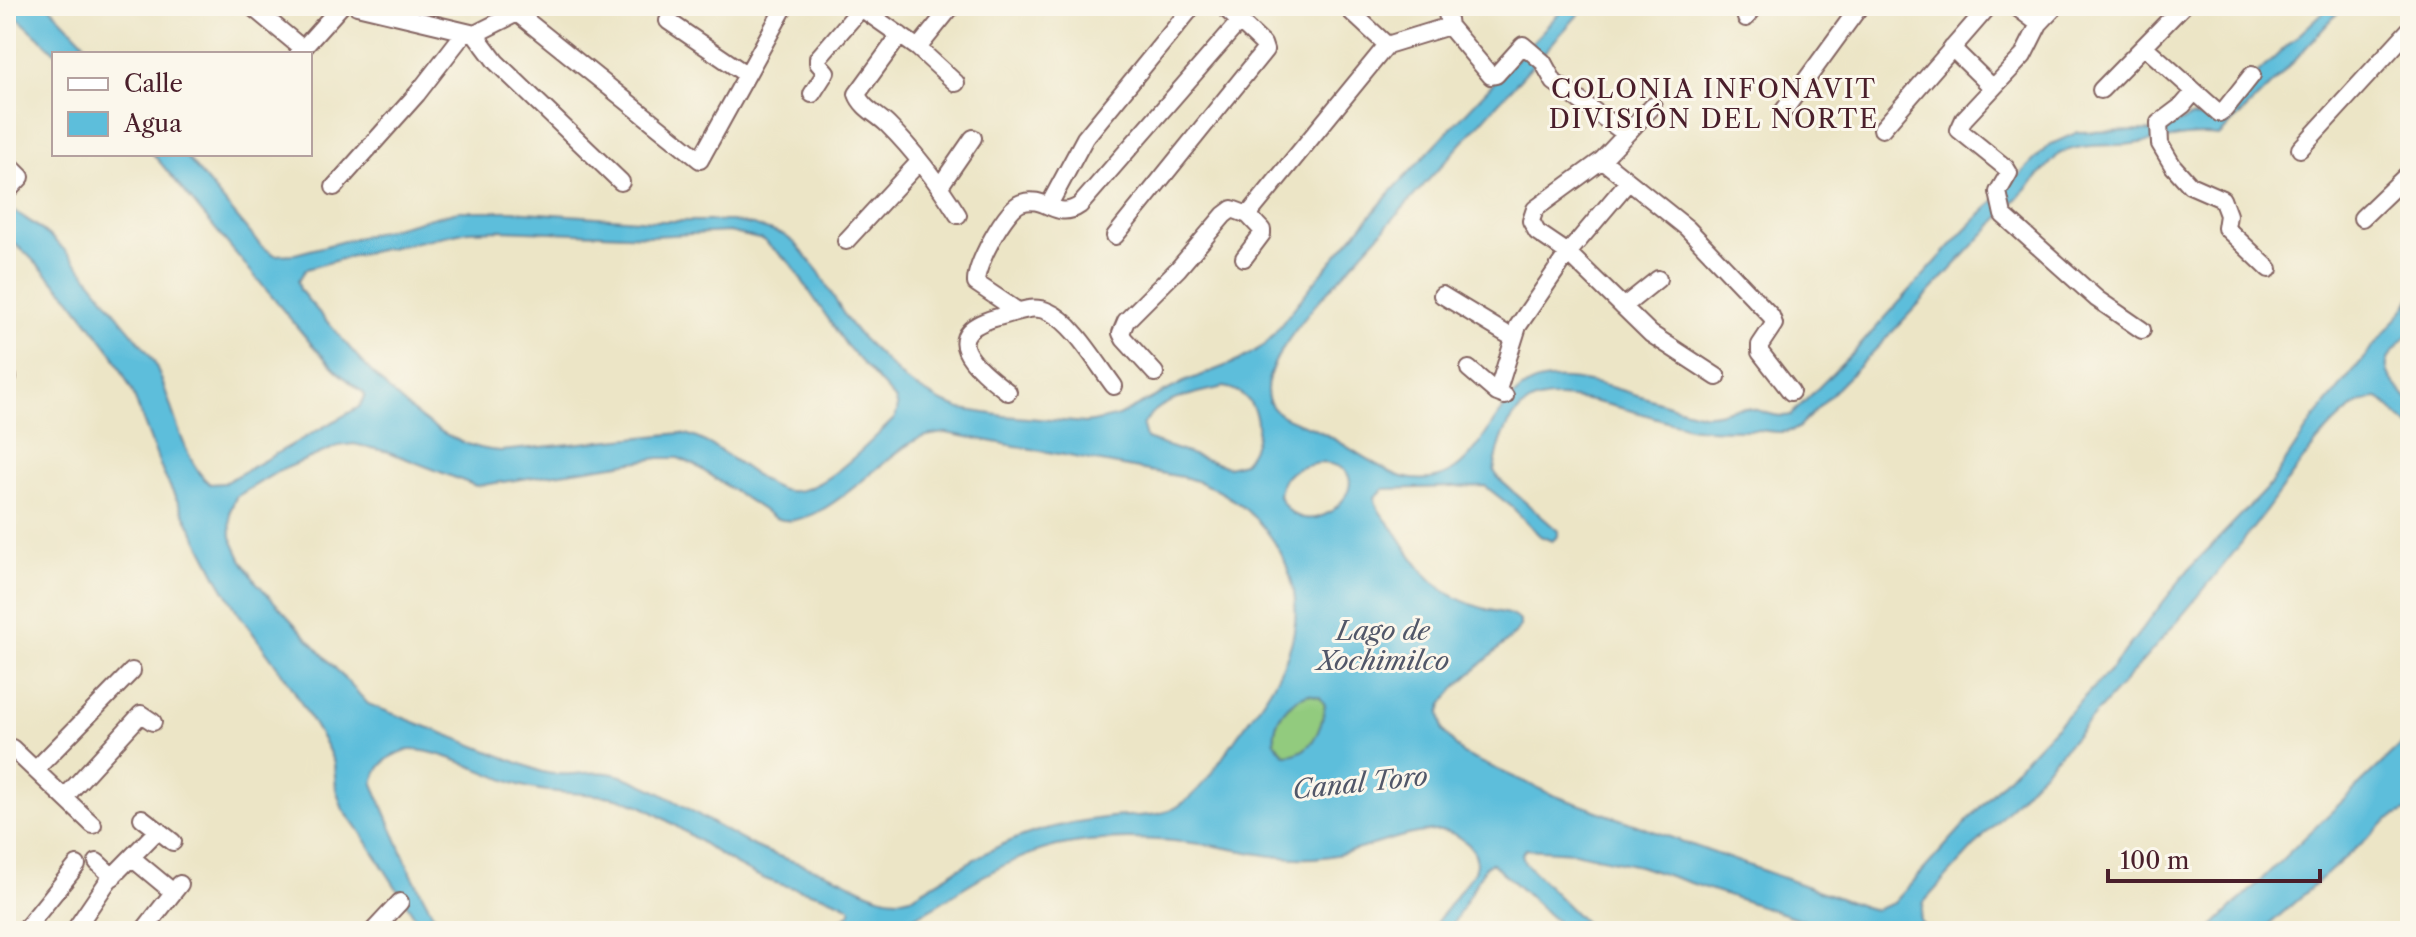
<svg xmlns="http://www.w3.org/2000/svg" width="2416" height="937" font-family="'Libre Caslon Text',serif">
<rect width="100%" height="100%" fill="#fbf7ec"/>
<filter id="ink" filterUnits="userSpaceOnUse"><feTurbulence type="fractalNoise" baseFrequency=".0125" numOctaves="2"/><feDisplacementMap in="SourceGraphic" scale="16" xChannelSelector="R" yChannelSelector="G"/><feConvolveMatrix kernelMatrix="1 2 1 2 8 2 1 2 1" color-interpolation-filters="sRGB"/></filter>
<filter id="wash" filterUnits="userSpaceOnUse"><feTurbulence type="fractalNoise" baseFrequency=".006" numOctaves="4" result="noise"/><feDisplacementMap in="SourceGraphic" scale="32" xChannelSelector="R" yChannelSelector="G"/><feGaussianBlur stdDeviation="1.8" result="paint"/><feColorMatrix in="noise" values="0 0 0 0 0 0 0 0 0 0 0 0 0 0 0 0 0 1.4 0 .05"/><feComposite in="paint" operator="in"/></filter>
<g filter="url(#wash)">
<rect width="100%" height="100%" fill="#ece5c6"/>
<path fill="#92cb7e" stroke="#6e7554" stroke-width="2" d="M1309,694L1320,697L1325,705C1322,729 1312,755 1285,755L1275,743C1272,720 1288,700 1309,694Z"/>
<path fill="#5dbedb" stroke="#546e83" stroke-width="2" fill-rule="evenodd" d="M6,6H49L95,54H57L20,20L6,12Z
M1566,6H1586L1316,304C1299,326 1246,384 1276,411C1288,422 1306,424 1321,432C1348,445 1373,466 1402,477C1484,498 1487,388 1543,380C1591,372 1655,405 1703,414C1719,416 1731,406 1747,408C1763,410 1775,419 1791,415L1854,352L1964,231L2049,145L2078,132L2157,131L2191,117L2215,120L2259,72L2330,6H2344L2280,76L2219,136C2189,132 2162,141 2132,144C2107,147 2082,142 2059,154L1882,343L1798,428C1784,435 1772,431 1757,430C1734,429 1712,431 1689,427C1653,419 1561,383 1529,403C1506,417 1498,446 1494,471L1500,480L1558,531V536L1552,541L1540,536L1512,507L1485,486L1384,489L1375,497C1375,511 1390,523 1397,534C1422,574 1438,596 1486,609C1498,613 1512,612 1520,621V627L1514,635L1458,685L1442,704L1440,713L1443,731L1463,754L1553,795L1864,907L1875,910L1894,903L1999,786L2111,669L2189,569L2270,485L2315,417L2402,312L2410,299V333C2377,366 2381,368 2410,402V427L2379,398C2339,396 2281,493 2256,524C2154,657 2036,777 1924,902L1920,920L1928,931H1836L1639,866L1574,852L1526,849L1522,854L1525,863L1593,931H1567L1492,863L1485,867L1449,931H1430L1474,872C1478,861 1477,853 1468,844C1461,838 1452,831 1442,831C1406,829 1361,853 1323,857C1285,862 1246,851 1209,845C1159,838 1106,835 1057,846C1023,854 992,870 963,888C948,898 933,909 916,916C867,937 818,931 766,931C793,929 831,932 851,912V908C829,893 791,890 765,879C720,860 683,826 639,805C602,789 563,797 526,787C494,779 440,748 410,750C391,752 376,766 373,784L412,875L442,931H424L358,828L343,810L336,789L334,763L327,747L290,684L237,611L219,581L163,473L132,391L113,354L70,298L27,254L6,237V207C60,235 84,271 120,318C131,332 145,346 154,362C171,395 182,463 210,484L224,483L359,407L365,397L364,393L341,375L313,346L153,154H184L261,246L275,255L295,254L458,211H512L653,221H731L753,225L784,235L796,244L819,272L847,320L860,336L906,381L942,402L961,409L1004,416L1086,423L1102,420L1118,416L1184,382L1238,361L1265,345L1320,275L1389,194ZM501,230L652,236L729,232L763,240L790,263L846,345L895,399C899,407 898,411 894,419C870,441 818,501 783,490C768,486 754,474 741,465C722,452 704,438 681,433L501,451C423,448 358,355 309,301L300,290L298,281L306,269L356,255L468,231ZM1223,387C1261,392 1267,438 1243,463L1228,467L1146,439L1143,426C1156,398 1197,394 1223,387ZM946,433L1187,478C1258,498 1312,570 1291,644C1282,678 1256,711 1236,738C1220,761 1202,792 1177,807C1158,818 1133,815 1112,817C1086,820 1059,825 1035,832C991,845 951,874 911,897C885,905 860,887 837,877C810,866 782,859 756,847C710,825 669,792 621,776C594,767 568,779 542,772L368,704L256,582L241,559L231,537L230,511L236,497L277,472L338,446L354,444L389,452L476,486L659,458H678L693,464L775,518C819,535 879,458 916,440C925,435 936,434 946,433ZM1321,463C1394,467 1309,560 1279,496C1280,472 1299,466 1321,463ZM1309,694L1320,697L1325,705C1322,729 1312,755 1285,755L1275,743C1272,720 1288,700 1309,694Z
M2410,736V809L2389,819L2262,931H2208Z"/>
</g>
<g filter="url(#ink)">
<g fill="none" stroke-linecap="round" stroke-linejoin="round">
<defs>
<path id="minor" d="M251,6L303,49
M357,6L475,34L517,13L524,6
M858,6L918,48L956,83
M1345,6L1387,45
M2015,6L2039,24
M2056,6L2039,24L2023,56L1964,119L1959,130L2006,168L2009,173L1998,192L2003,215L2097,299L2142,330
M517,13L700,160L785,6
M1746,18L1755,6
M668,21L747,75
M1449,26L1491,76L1496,75L1523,45L1543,62L1554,82L1626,134
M475,34L496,62L621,182
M900,35L857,94C862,108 878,115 888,125C915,152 938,183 958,215
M2145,47L2219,113L2225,109L2252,75
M918,48L952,6
M1952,48L1993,88
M298,54L341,6
M2101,90L2183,6
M2194,92L2183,105L2159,123L2160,144L2173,166L2190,185L2222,199L2228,215L2226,228L2269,269
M812,94L826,72L818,63V58L863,6
M1653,106L1602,160L1535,209L1531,221L1537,232L1568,253L1651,334L1717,377
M1782,113L1860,6
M1882,129L1989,6
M2300,149L2410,29
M1602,160L1687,228L1771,316L1774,324L1760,345V352L1791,392
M6,162L21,177L6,193
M940,186L973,138
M334,187L417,94L465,32
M1049,205L1085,138L1193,6
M1248,215L1387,45L1449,26L1446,6
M2362,218L2410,172
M1115,236L1265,50L1263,44L1223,6
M846,241L920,161
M1442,295L1513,338
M1623,307L1658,279
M1016,310L976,283C975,266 1005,209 1021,203C1046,194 1056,222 1080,205L1239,22
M1469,369L1497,393L1505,396
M1155,373L1124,339L1121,333L1126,321L1178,269L1224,215L1232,209L1248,215L1262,230V234L1244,258
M6,379L8,377
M1008,392C974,366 933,333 1002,316C1019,312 1032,304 1049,312C1073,322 1098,365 1114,386
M1497,393L1518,326L1568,253L1628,182
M6,749L12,748L93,825
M36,769L132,671
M65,797L141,714L153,722
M142,818L173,842
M132,858L173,892
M97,862L113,877
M24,931L77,865
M74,931L108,881L158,830
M143,931L180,884
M373,931L400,902"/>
</defs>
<use href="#minor" stroke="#836461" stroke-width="20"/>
<use href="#minor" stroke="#fff" stroke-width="16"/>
</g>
</g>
<g text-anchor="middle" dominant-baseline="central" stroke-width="6" stroke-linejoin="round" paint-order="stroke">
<g font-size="26" letter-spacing="2" fill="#4a1f2b" stroke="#fbf7ec">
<text x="1714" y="89">COLONIA INFONAVIT<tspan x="1714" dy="30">DIVISIÓN DEL NORTE</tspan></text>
</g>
<g font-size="26" font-style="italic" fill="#515769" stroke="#fbf7ec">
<text x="1383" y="631">Lago de<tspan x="1383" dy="30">Xochimilco</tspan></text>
<text transform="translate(1360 783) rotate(-6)">Canal Toro</text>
</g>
</g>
<rect width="2416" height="937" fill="none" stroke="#fbf7ec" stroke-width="32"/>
<rect x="52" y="52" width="260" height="104" fill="#fbf7ec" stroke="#b4a19f" stroke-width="2"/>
<rect x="68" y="78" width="40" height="12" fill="#ffffff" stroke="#b4a19f" stroke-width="2"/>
<text x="124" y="92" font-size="24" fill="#4a1f2b">Calle</text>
<rect x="68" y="112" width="40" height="24" fill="#5dbedb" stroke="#b4a19f" stroke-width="2"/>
<text x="124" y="132" font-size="24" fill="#4a1f2b">Agua</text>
<path d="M2108 869v12h212v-12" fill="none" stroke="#4a1f2b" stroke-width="4"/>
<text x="2120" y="869" font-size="24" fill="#4a1f2b" stroke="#fbf7ec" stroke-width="6" paint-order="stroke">100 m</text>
</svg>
